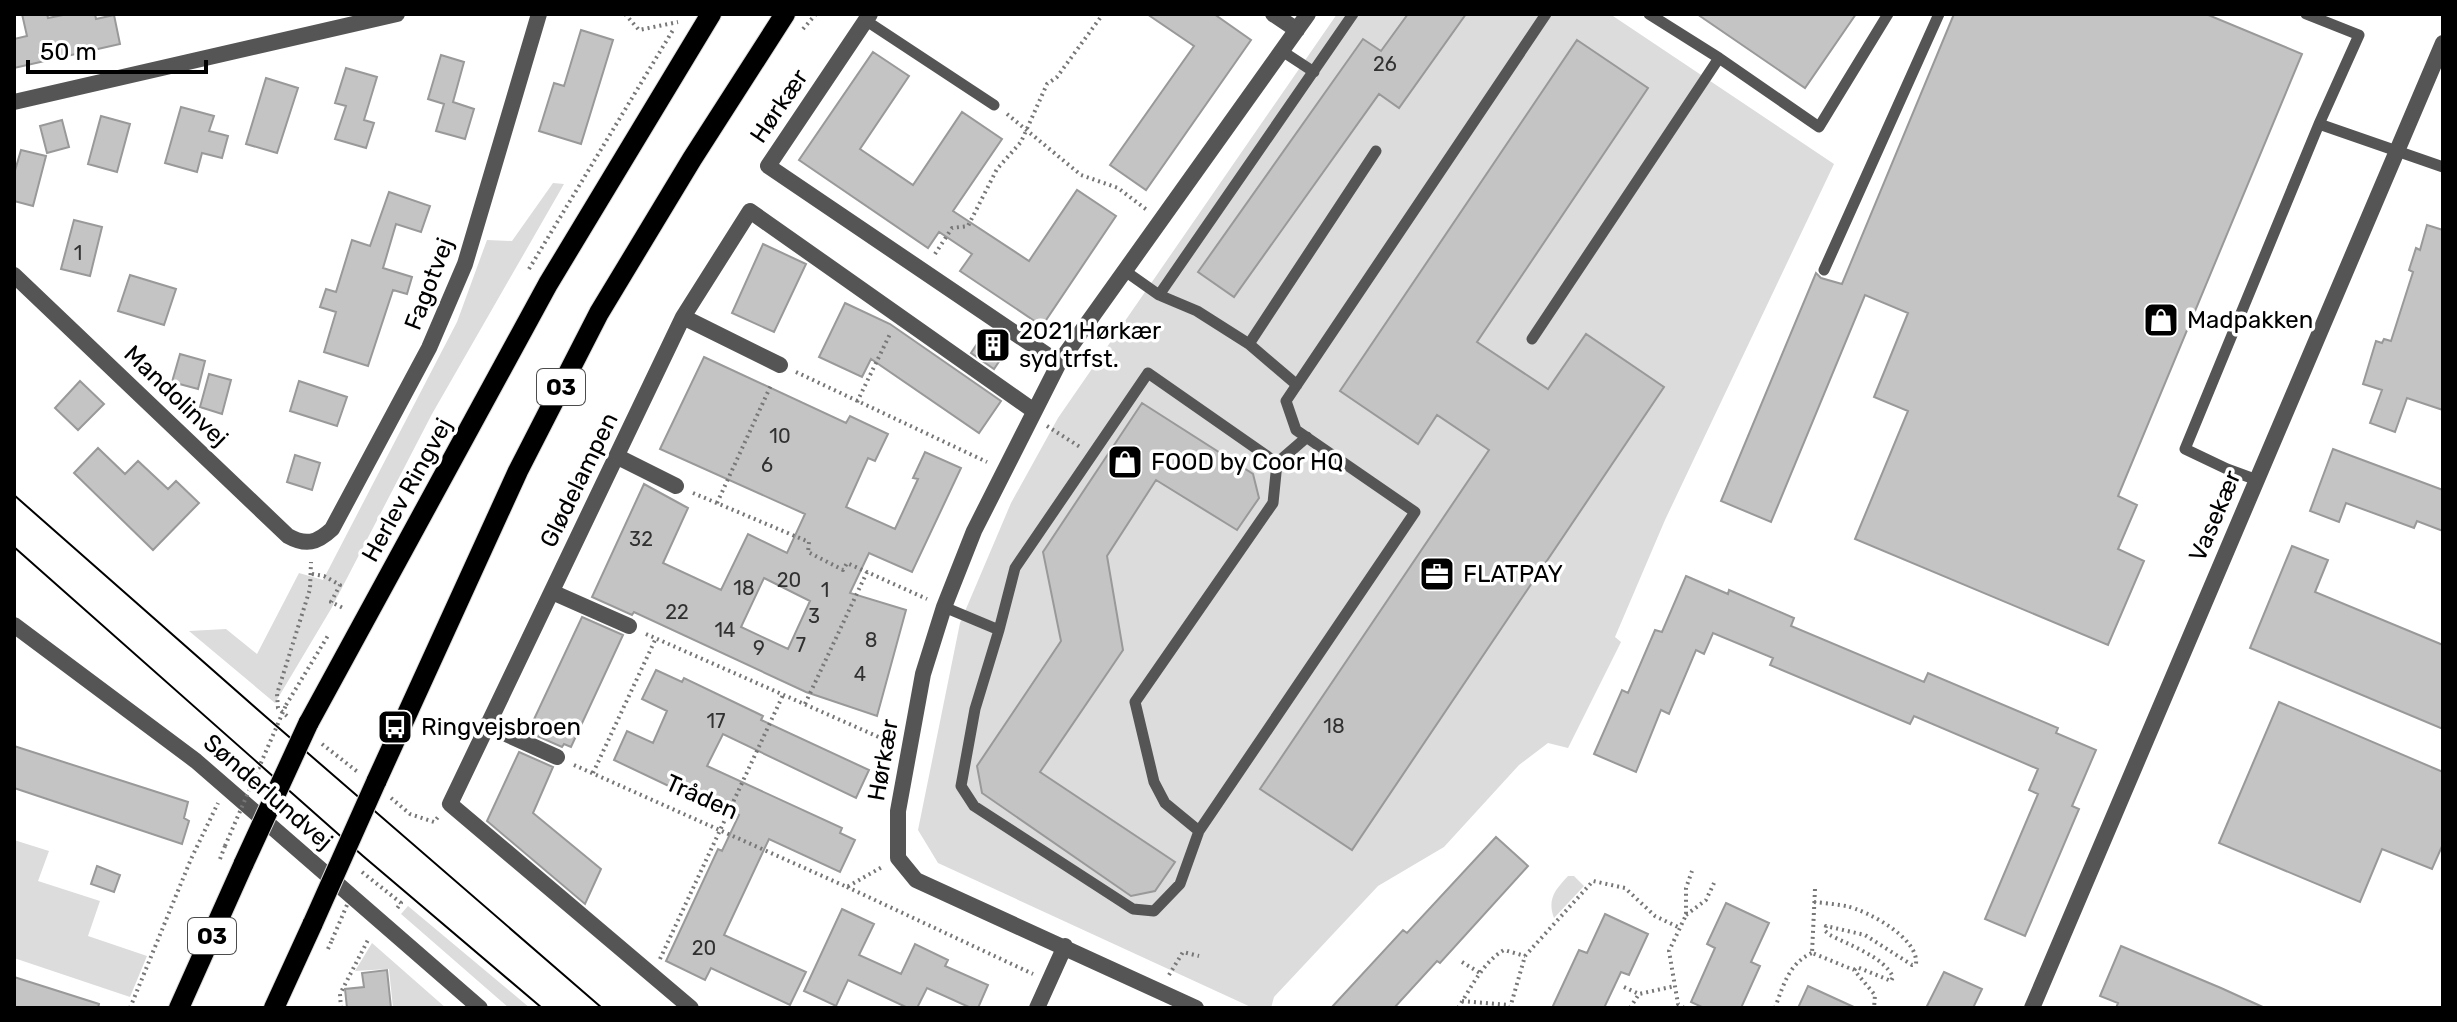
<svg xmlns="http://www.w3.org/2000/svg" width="2457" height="1022" font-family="Rubik,sans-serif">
<rect width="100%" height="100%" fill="#fff"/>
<path fill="#dcdcdc" d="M1337,14H1610L1834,164L1665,520L1615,637L1621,642L1568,748L1548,743L1519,765L1444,847L1378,886L1274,997L1271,1008H1253L938,863L918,830L960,623L1011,503L1058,418Z
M553,183L564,184L432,414L331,609L275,703L189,631L226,629L257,654L299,573L323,580L457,322L487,240L512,241Z
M14,840L49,851L38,881L100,901L88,936L147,956L130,997L14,958Z
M1568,876H1574L1584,886L1554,918C1547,899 1555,890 1568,876Z
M408,906L530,1008H509L401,914Z
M372,943L446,1008H393L389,969L355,971Z"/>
<path fill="#c4c4c4" stroke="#999" stroke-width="2" fill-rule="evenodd" d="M22,14H47L48,18L68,14H95L96,19L114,15L120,44L14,68V39L27,36Z
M1147,14H1214L1251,40L1146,190L1110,165L1194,46Z
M1408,14H1466L1399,108L1379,94L1234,297L1198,272L1363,39L1381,51Z
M1697,14H1856L1805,88Z
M1954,14H2206L2302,54L2118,496L2137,505L2118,549L2144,561L2108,645L1855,539L1908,411L1874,397L1908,313L1865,295L1771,522L1721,501L1816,273L1821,278L1842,284Z
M581,30L613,40L581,144L539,131L554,83L564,86Z
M1577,40L1648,88L1477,342L1548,389L1586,334L1664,387L1352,850L1260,789L1489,450L1437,415L1418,444L1340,391Z
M873,52L909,76L860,149L913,185L962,112L1002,139L953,211L1029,261L1077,190L1116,216L1042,326L960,271L972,254L939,232L928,248L799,160Z
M441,55L464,62L453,102L474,109L465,139L436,131L444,104L428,99Z
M346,68L377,77L364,120L374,123L366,148L335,139L346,106L335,103Z
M266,78L298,88L277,153L246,144Z
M181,107L214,116L209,131L228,136L222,158L202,153L197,172L165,163Z
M101,116L130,124L117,172L88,164Z
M62,120L69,147L47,153L40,126Z
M21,150L46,156L33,206L14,201V174Z
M389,192L430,206L421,232L396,224L383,268L412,277L407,294L393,290L368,366L324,352L336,312L320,307L326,289L336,292L352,240L370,246Z
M74,220L102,227L90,276L61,269Z
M2427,225L2443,230V410L2407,398L2395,432L2370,423L2382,390L2363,384L2376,341L2382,343L2384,339L2391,341L2413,272L2409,270L2416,248L2420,250Z
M763,244L806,264L774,332L732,313Z
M130,275L176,289L164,325L118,311Z
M845,303L890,324L1001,401L979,433L871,359L862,377L819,357Z
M985,332L1008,348L994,369L971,353Z
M180,354L205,361L198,389L172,382Z
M704,357L846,423L850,416L888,434L875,461L868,458L846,507L895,529L918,479L913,478L925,452L961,468L912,572L869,553L850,593L906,610L877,716L806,692L634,612L632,615L592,597L644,484L688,508L663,563L721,590L748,534L787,553L805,514L660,449ZM764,578L810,601L788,649L741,627Z
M209,374L231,380L222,414L200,407Z
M80,381L104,404L78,430L55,408Z
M299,381L347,397L337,426L290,411Z
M1142,403L1253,474L1259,498L1237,530L1156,480L1107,556L1123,650L1040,772L1175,862L1155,891L1131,896L982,793L977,766L1061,641L1043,552Z
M98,448L125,474L138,461L168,489L176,481L199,503L153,550L74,473Z
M2333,449L2443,490V531L2417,521L2414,528L2346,503L2339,522L2310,511Z
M295,455L320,463L312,490L287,482Z
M2292,546L2328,560L2315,592L2443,645V729L2250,648Z
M1686,576L1728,594L1729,590L1794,618L1791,626L1924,682L1928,673L2058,728L2056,733L2096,750L2072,806L2079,809L2025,936L1985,919L2038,794L2029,790L2038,769L1914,716L1910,724L1770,665L1773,658L1713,633L1704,654L1696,650L1669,714L1661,710L1636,772L1594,754L1622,690L1628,693L1655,630L1662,632Z
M582,617L623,635L571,747L564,744L562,747L528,732Z
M656,670L682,682L684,678L763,716L761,720L869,770L856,798L723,734L707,766L842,828L840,833L855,840L840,872L769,839L724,935L806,972L790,1005L711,968L705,980L666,961L718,849L722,851L739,815L695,795L694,798L614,760L627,731L653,743L667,711L642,699Z
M2279,702L2443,772V844L2432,869L2382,849L2360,902L2219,843Z
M14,746L188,802L184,818L189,821L182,844L14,788Z
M519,752L553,767L533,813L601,869L585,904L487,821Z
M1496,837L1528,866L1440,963L1437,961L1394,1008H1331L1403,930L1407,933Z
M97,866L120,875L114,892L91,884Z
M1726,903L1769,923L1751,962L1760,966L1741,1008H1704L1691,1002L1715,948L1707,944Z
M842,909L874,924L859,955L901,974L915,944L948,960L945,966L988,985L978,1008H971L927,988L917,1008H908L848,980L836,1006L804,991Z
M1605,914L1648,934L1629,975L1621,972L1604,1008H1552L1579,950L1587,953Z
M2121,946L2221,988L2265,1008H2116L2118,1003L2100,996Z
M387,970L391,1008H347L345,989L364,987L362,973Z
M1944,972L1982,989L1973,1008H1926Z
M14,977L99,1004L98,1008H14Z
M1808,986L1856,1008H1798Z"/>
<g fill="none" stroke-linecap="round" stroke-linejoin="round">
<defs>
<path id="primary" d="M308,724L548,284L711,14
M376,782L518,471L599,313L692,159L785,14
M179,1008L244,863
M274,1008L313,923"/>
</defs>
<use href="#primary" stroke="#dbdbdb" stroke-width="22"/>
<path stroke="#777" stroke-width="4" stroke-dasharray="2 4" stroke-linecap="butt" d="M625,14L639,30L678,22
M803,29L816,14
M1007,114L1081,175L1118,188L1147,210
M935,254L952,228L968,226L997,169L1021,142L1047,84L1057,77L1103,14
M529,269L673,30
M796,372L987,462
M857,402L891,332
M1047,426L1080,447
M693,493L809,542L808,552L843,570L847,563L927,599
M717,503L772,383
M312,574L324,576L340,585L331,602L345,609
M646,634L890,742
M805,704L867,572
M286,705L329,634
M287,716L278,708L277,694L310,589L311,562
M322,744L359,773
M211,750L217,745L259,781
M574,765L847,887L882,867
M593,773L656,638
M391,798L410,814L434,822L438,817
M220,859L225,846
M362,872L401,903L396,910
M847,887L1033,974
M1815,889L1812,953L1854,970L1875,995L1874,1008
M1814,902C1824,903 1835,904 1846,906C1868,911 1919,938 1916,964L1912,965L1865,935L1826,926L1825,931L1830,935C1849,945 1884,957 1893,977L1891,981L1857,967L1854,970
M1686,915L1706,900L1714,883
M328,949L332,940
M660,959L783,695
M1462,962L1480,973
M1169,975L1183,952L1199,956
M1624,987L1639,994
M1462,1001L1510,1005
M130,1008L191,859L218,803
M341,1008L340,994L369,938
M1458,1008C1471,988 1483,962 1504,950L1525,956
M1510,1008L1525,956L1593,881L1625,888L1655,916L1680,928
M1630,1008L1639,994L1675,986
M1684,1008L1678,1004L1669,951L1686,915V888L1692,871
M1775,1008C1783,986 1789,963 1812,953"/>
<path stroke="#555" stroke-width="11" d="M1649,14L1719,58L1819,127L1888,14
M865,20L994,105
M1282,51L1314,72
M2319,124L2443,167
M1824,270L1939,14
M1125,271L1159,295L1197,311L1249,344L1297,385
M1159,295L1353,14
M1532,339L1719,58
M1249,344L1376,151
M1277,463L1307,437
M2257,480L2227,469L2185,449L2319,124L2359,35L2306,14
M944,607L999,630L975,709L961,786L974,806L1133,909L1154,911L1180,884L1199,831L1165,803L1154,782L1135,702L1273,503L1277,463L1148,373L1015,568L999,630
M1199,831L1415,512L1296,430L1286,401L1546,14"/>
<path stroke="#555" stroke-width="16" d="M870,14L768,166L1059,363
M1273,14L1297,30
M14,102L397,14
M14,275L288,536C306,546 317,543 332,529L429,348L465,264L539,14
M683,317L780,365
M618,457L676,486
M552,592L629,626
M14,625L196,761L480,1008
M486,725L557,757
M691,1008L450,804L683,317L750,211L1034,411
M1037,1008L1065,946
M1196,1008L916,880L898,858V811L923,674L944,607L974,531L1059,363L1308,14
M2032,1008L2443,43"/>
<use href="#primary" stroke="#000" stroke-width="20"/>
<path stroke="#000" stroke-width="2" d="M14,495L265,716L602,1008
M14,547L363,856L542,1008"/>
<defs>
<path id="primary-bridge" d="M244,863L308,724
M313,923L376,782"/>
</defs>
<use href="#primary-bridge" stroke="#dbdbdb" stroke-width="22" stroke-linecap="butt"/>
<path stroke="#777" stroke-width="4" stroke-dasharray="2 4" stroke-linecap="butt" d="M225,846L286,705
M332,940L347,905"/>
<use href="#primary-bridge" stroke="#000" stroke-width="20"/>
</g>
<defs>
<symbol id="shop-square" viewBox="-11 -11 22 22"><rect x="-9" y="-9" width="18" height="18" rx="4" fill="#000" stroke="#fff"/><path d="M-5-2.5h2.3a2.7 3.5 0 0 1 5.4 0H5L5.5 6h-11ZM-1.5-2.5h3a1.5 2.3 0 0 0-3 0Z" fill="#fff"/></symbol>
<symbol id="building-square" viewBox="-11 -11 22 22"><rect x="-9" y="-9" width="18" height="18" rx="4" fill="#000" stroke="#fff"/><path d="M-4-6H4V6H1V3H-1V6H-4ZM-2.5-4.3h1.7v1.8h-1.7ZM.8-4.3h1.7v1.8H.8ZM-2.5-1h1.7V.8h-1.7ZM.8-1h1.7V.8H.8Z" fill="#fff"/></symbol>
<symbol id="office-square" viewBox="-11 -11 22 22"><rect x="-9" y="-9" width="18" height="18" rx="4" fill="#000" stroke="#fff"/><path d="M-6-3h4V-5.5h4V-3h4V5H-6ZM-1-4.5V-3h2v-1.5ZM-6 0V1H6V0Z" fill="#fff"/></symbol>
<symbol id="bus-square" viewBox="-11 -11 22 22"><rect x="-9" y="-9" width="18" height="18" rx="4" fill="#000" stroke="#fff"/><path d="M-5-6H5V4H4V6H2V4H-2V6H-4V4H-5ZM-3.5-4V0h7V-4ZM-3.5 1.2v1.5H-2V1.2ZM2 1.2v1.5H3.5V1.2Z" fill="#fff"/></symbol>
</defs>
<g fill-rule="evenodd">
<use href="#shop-square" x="2141" y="300" width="40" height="40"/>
<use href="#building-square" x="973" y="325" width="40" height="40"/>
<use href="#shop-square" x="1105" y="442" width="40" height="40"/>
<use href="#office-square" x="1417" y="554" width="40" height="40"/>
<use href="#bus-square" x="375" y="707" width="40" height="40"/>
</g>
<g text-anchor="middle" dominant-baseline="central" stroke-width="7" stroke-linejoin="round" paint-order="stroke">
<g font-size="20" fill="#313131">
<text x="1385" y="64">26</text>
<text x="78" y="253">1</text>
<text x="780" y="436">10</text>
<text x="767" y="465">6</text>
<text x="641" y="539">32</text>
<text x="789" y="580">20</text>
<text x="744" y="588">18</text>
<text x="825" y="590">1</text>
<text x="677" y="612">22</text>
<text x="814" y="616">3</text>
<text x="725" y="630">14</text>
<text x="871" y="640">8</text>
<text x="801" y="645">7</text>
<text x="759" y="648">9</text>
<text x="860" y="674">4</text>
<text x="716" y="721">17</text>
<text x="1334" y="726">18</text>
<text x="704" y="948">20</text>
</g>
<g fill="#fff" stroke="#4c4c4c" stroke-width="2">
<rect x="537" y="369" width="48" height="36" rx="6"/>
<rect x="188" y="918" width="48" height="36" rx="6"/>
</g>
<g font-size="22" font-weight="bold" fill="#000">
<text x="561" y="387">O3</text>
<text x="212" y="936">O3</text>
</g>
<g font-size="24" fill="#000" stroke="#fff">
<text transform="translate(779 106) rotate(-56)">Hørkær</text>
<text transform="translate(429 284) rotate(-69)">Fagotvej</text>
<text transform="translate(176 396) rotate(44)">Mandolinvej</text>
<text transform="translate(579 480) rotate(-64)">Glødelampen</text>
<text transform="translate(407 490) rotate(-61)">Herlev Ringvej</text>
<text transform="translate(2215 516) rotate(-67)">Vasekær</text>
<text transform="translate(883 760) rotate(-80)">Hørkær</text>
<text transform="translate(268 792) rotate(41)">Sønderlundvej</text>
<text transform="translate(702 797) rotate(24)">Tråden</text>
</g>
<g font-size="24" fill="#000" stroke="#fff" text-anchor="start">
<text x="2187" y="320">Madpakken</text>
<text x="1019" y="331">2021 Hørkær<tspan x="1019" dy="28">syd trfst.</tspan></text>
<text x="1151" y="462">FOOD by Coor HQ</text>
<text x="1463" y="574">FLATPAY</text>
<text x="421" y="727">Ringvejsbroen</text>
</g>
</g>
<rect width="2457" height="1022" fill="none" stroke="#000000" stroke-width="32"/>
<path d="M28 60v12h178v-12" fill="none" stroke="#000000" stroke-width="4"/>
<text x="40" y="60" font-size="24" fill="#000000" stroke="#ffffff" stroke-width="6" paint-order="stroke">50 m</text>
</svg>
